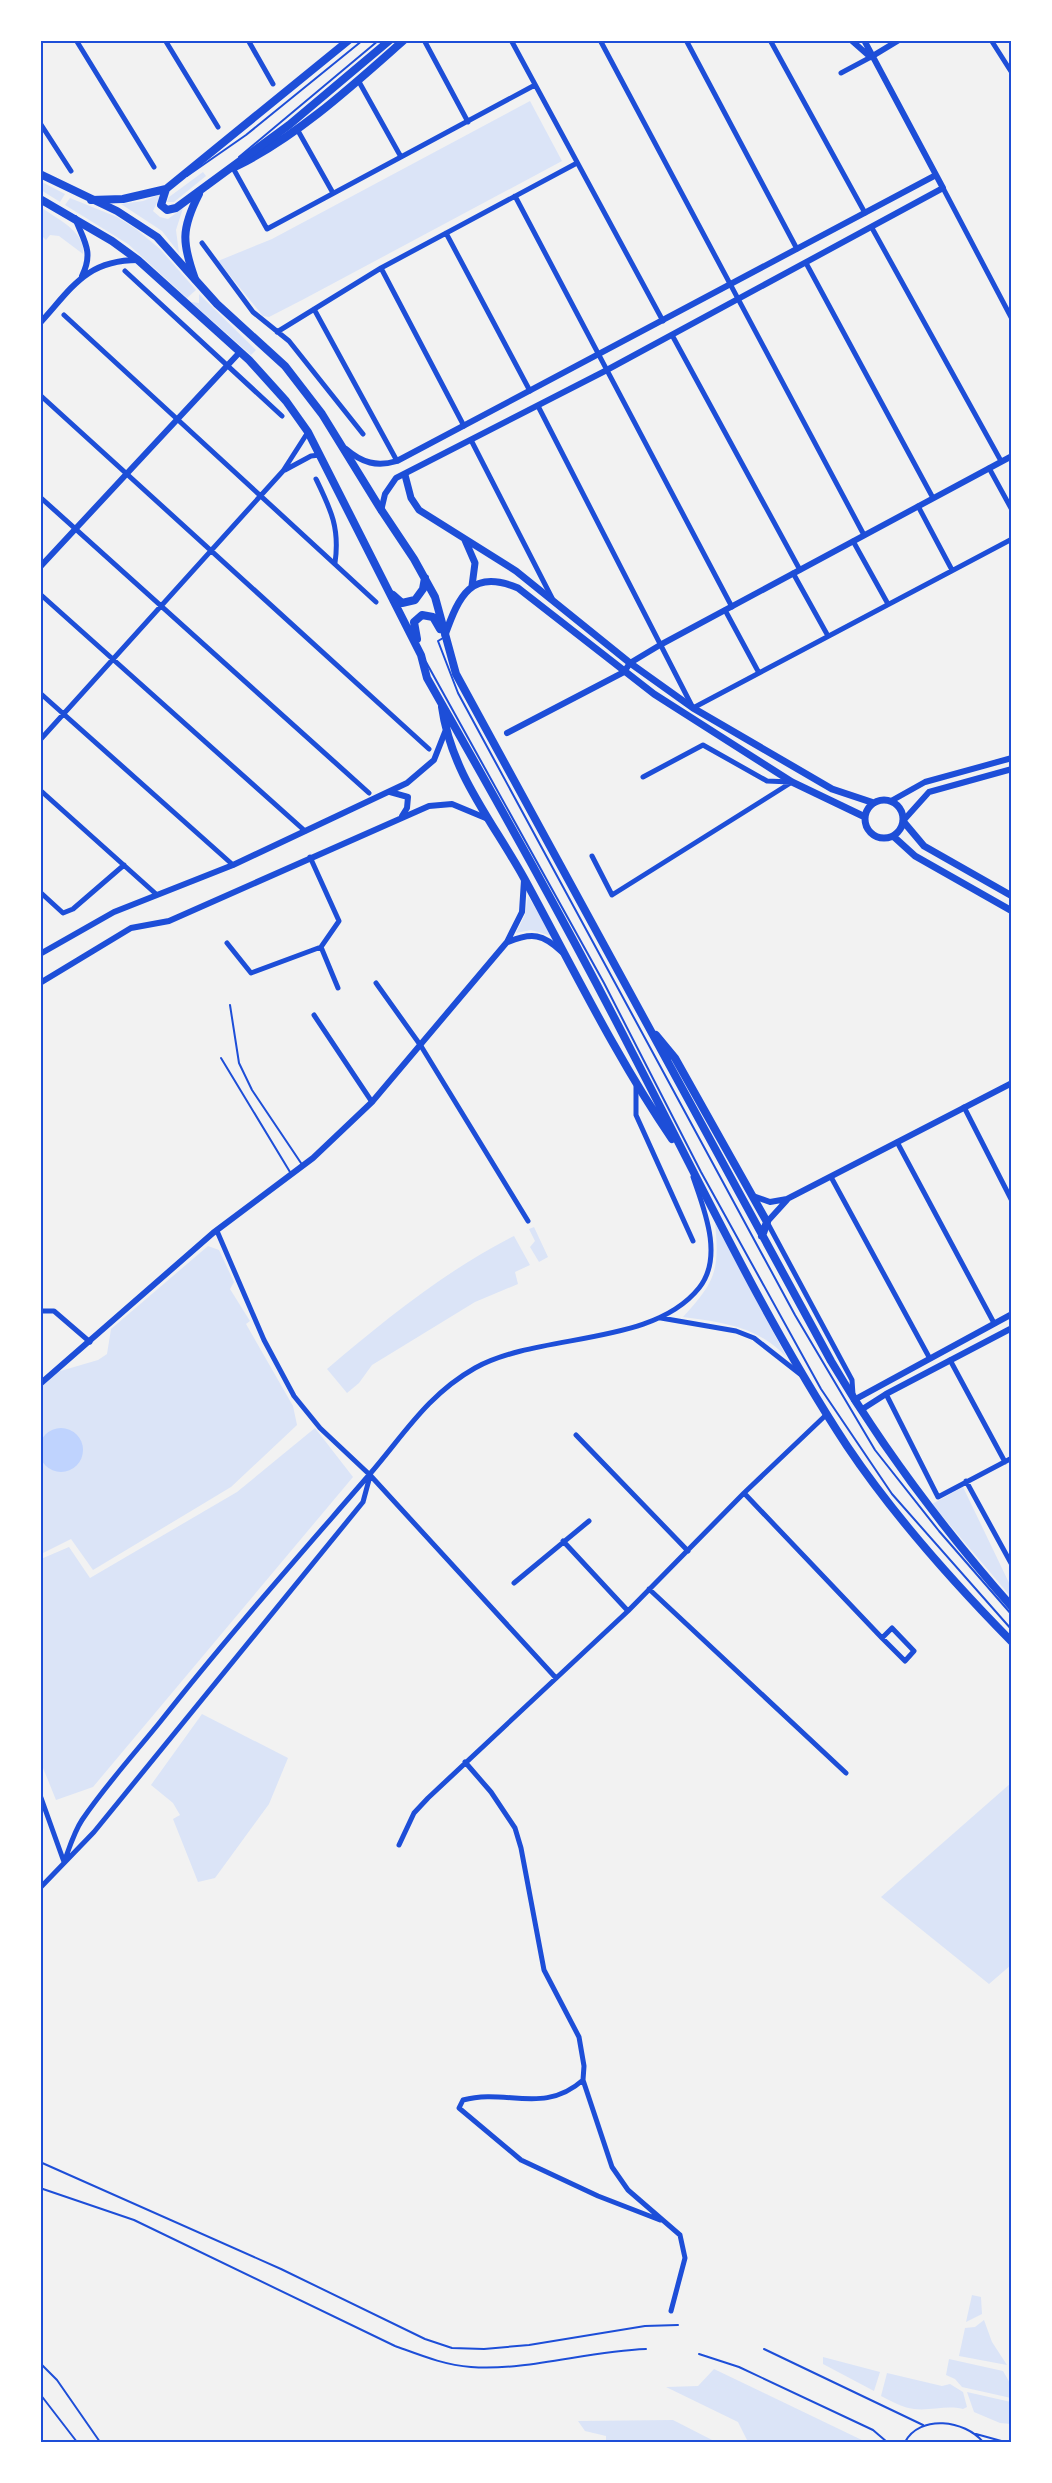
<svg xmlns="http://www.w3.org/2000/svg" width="1052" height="2483" font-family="'Space Grotesk',sans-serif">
<rect width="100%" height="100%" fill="#f2f2f2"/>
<path fill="#dbe4f7" d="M530,101L562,161L304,299L269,317L263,316L218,261L272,239Z
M203,172L206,176L174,202H167L169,197Z
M40,181L65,194L60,202L41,190Z
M161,194L153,211L160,217L168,219L183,208L176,230L179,253L162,231L121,204L143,201Z
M70,198L117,217L136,229L160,249L196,290L187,298L128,244L65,205Z
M41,207C56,219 86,231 83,254L59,236L50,235L46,240L43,237L41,238Z
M199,294L256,350L251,355L191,302L199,303Z
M528,896L552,936L531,930L516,933L525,915Z
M715,1223L787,1358C760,1327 722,1322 683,1317C715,1282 720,1271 715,1223Z
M534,1227L548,1257L539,1262L530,1247L535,1241L529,1229Z
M514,1236L530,1265L515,1272L518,1284L475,1302L372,1365L359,1383L347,1393L327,1369C386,1319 445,1271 514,1236Z
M208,1246L219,1250L234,1282L230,1289L250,1321L246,1324L293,1406L297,1425L231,1487L93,1570L71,1539L41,1554V1385L57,1372L98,1360L107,1354L111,1329Z
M315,1428L353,1477L93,1787L56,1800L41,1763V1559L69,1547L90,1578L237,1492Z
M963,1487L1011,1587V1597L932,1504Z
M202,1714L288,1758L269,1804L215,1878L198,1882L173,1819L180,1815L173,1803L151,1785Z
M1011,1783V1965L989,1984L881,1897Z
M972,2295L981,2297L982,2314L966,2322Z
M984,2320L992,2342L1007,2365L959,2356L965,2328L975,2327Z
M823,2357L880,2372L874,2391L823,2364Z
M949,2359L1003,2371L1011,2385V2398L962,2387L955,2379L946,2375Z
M714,2369L866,2442H748L738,2422L666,2387L698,2386Z
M887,2373L942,2386L950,2384L963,2392L967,2407L963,2409C946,2405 931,2411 914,2409C903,2408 891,2401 881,2396Z
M967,2392L1011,2402V2424L1000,2423L974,2412Z
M673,2420L716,2442H606V2436L585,2431L578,2421Z"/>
<path fill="#bfd3fe" d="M39 1450a22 22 0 1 1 44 0a22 22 0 1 1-44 0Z"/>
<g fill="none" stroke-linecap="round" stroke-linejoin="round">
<path stroke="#1d4ed8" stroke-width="2" d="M239,157L379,40
M187,176L246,135L363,40
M443,638L438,641L458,693L795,1315L875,1450L939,1531L1012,1615
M426,662L604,983L701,1172L821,1389L892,1494L1012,1630
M230,1005L239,1063L252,1090L303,1166
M221,1058L290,1172
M40,2162L281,2269L425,2339L452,2348L484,2349L529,2345L645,2326L678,2325
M40,2188L134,2220L395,2346C420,2355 444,2365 471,2367C529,2371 587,2351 646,2349
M764,2349L923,2425
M699,2354L739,2367L873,2430L887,2442
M40,2363L57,2380L100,2442
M40,2394L77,2442
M976,2434L1005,2442
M905,2442C920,2414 965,2420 983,2442"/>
<path stroke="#1d4ed8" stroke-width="5" d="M76,40L154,167
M165,40L218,127
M248,40L273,84
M424,40L468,122
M511,40L663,321
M600,40L864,535
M686,40L797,249
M770,40L865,213
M991,40L1012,73
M841,73L871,57
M358,80L401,157
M40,123L71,171
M297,129L333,193
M233,168L267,229L535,85
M943,188L1012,319
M515,196L732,607
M872,228L1001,461
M446,233L530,391
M202,243L253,312L289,341L363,434
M806,263L933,498
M381,268L464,426
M125,271L282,416
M314,309L397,461
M64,315L376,602
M277,332L381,268L577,163
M672,335L800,570
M40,395L429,749
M538,406L693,708L1012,539
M471,440L552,598
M989,468L1012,510
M285,470L311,456L320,455
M316,479C331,510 340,528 335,563
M40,497L369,793
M918,506L952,570
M853,541L888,604
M793,573L828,636
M40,594L305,831
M725,610L759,673
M40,693L233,865
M40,740L283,471L308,432
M643,777L703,745L767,781L791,782
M40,790L156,894
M592,856L612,895L792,782
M310,857L339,921L321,947L338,988
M40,892L63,913L73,909L124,865
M227,943L251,973L321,947
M376,983L421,1046L528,1221
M314,1015L372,1102
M636,1087V1115L693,1241
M964,1107L1012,1201
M897,1142L994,1323
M831,1177L929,1357
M767,1222L852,1380L853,1395
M217,1231L264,1340L294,1396L320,1428L370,1475L556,1678
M40,1311H54L90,1342
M661,1318L736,1331L754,1338L800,1374
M950,1360L1005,1462
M886,1394L938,1497L1012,1458
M576,1435L688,1551
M966,1481L1012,1565
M744,1493L882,1638L905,1661L914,1651L892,1628L882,1638
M563,1541L628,1611
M514,1583L589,1521
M649,1589L846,1773
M465,1762L491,1792L515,1828L521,1848L544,1970L579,2037L584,2066L583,2080L612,2167L628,2190L680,2235L685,2258L671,2311
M40,1795L64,1862
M399,1845L414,1813L428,1798L628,1611L744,1493L827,1414
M64,1862C69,1849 74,1832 82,1820C105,1786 134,1754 160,1722C227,1637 298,1557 369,1475C403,1436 427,1395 475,1368C540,1332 652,1347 699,1288C724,1257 704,1209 693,1177
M40,1888L94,1832L363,1502L370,1476
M583,2080C544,2115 506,2088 463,2100L459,2108L521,2160L598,2196L660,2220"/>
<path stroke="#1d4ed8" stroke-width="6" d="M851,40L868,55
M871,57L899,40
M75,218C84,241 94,252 82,276
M40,323C72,288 86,260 138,260
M346,449C362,463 377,467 397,461L936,175
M381,511L385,494L396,478L605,371L943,188L864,40
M40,567L239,353
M507,733L624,672L630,663L660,645L1012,456
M390,792L408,797L407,808L402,816
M891,801L925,782L1012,758
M903,821L929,792L1012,769
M508,942C532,932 543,934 562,952
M40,954L114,912L233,865L407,783L434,760L445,732
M40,983L131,928L169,921L429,806L452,804L488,819
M753,1196L770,1202L787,1199L1012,1083
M767,1222L787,1200
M40,1384L213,1233L313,1158L372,1102L507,942L522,912L524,880
M854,1400L1012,1314
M861,1410L886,1394L1012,1328"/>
<path stroke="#1d4ed8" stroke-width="7" d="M405,475L411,498L419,510L516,571L630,663L693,708L832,789L874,803
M465,540L475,563L472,586
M445,635C459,596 471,568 518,588L654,694L792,782L865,817
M865 819a19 19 0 1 1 38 0a19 19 0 1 1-38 0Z
M903,821L924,846L1012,896
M893,836L915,856L1012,911"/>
<path stroke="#1d4ed8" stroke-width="8" d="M237,166C299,135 352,86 404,40
M40,174L117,211L157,237L217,304L285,366L322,414L380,508L414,559L435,597L456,674L831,1361C883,1449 945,1531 1012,1607
M40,199L112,241L138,260L249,360L286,401L308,432L421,655L427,678C497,801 567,925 632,1052C701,1184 765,1321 847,1446C894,1516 953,1582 1012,1642
M393,595L402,603L415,600L423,589L425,578
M417,639L414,622L422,615L433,617L440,629
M442,707C451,773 493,822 524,878C572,966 616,1057 672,1139
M656,1035L675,1058L767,1222L762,1236"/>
<path stroke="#1d4ed8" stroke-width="8" d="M166,189L161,205L167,210L176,208L289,125L390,40
M91,200L123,199L166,189L349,40
M195,279C182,243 181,229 199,194"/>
</g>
<rect width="1052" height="2483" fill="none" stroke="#ffffff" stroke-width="84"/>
<rect x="42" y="42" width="968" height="2399" fill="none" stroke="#1d4ed8" stroke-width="2"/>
</svg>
